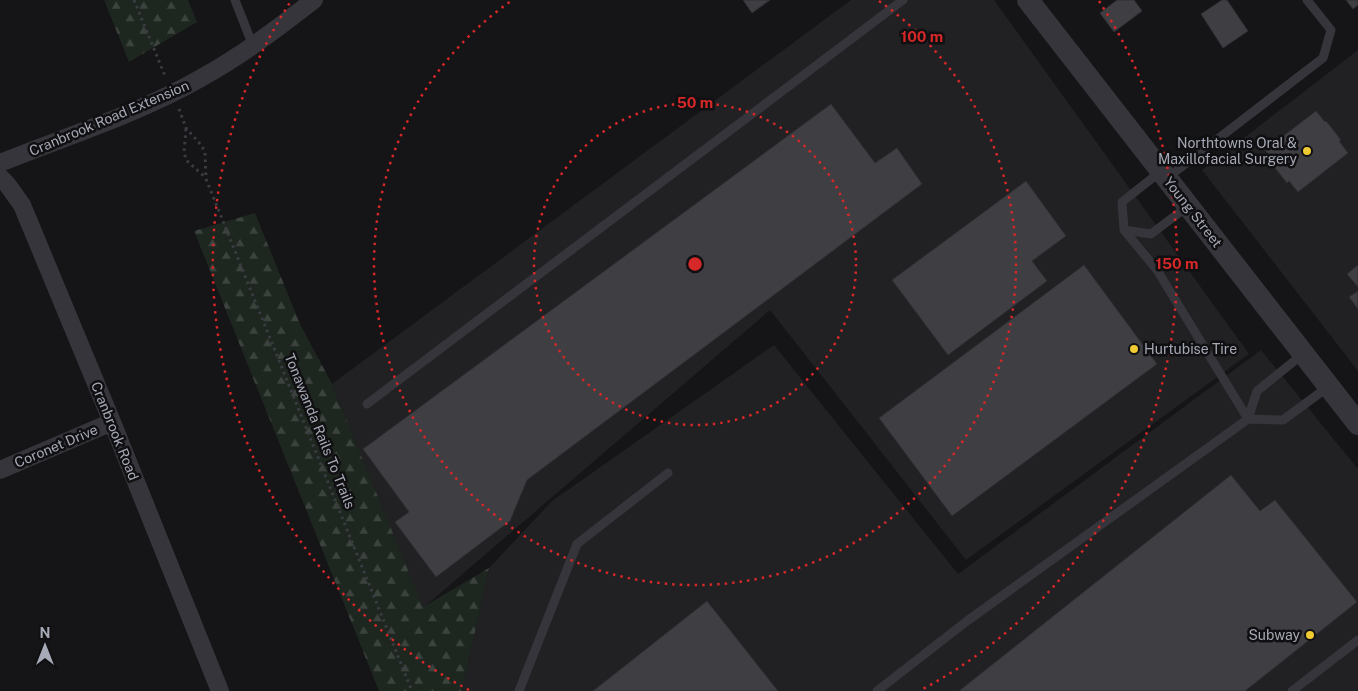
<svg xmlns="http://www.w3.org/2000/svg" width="1358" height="691" font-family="'Public Sans',sans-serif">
<defs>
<pattern id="forest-firs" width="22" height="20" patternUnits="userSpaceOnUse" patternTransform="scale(1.25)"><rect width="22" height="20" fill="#1e2620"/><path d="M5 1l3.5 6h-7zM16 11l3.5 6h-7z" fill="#3c433e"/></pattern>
</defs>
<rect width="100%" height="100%" fill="#151416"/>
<path fill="#212023" d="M851,0H994L1249,354L966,560L770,310L423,608L332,384Z
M1358,50V371L1202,170Z
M774,345L958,574L1261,350L1358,469V691H462L489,568L552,501Z"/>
<path fill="url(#forest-firs)" d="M104,0H188L197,22L129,62Z
M255,213L300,324L332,384L423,607L489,568L462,691H379L194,231Z"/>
<path fill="#3f3e43" stroke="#2f2e32" d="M743,0H770L752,13Z
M1117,0H1134L1142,11L1114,32L1100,13Z
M1222,0H1227L1248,31L1223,48L1201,14Z
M1346,0H1358V5L1353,9Z
M831,104L875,163L897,148L922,184L527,480L510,521L436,577L395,522L409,512L363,449Z
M1316,111L1325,122L1326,121L1341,140L1339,141L1348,153L1298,192L1289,181L1287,183L1272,164L1275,162L1265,150Z
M1026,181L1066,236L1032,261L1047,281L948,355L892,280Z
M1084,265L1157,364L952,516L879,418Z
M1358,265V287L1347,274Z
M1358,291V309L1349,297Z
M1231,475L1260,511L1275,500L1357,602L1245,691H959Z
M707,601L778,691H593Z"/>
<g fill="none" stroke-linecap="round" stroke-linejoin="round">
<path stroke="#3b3c42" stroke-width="3" stroke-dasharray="2.5 4" stroke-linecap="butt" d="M134,0L165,76
M179,109L186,128L202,146L205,153L206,179L412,691
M186,129L184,152L186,160L206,178"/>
<path stroke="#35353b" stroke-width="9" d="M235,0L253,46
M1160,172L1122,202L1124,230L1151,234L1188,206
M1167,178L1323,58L1331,30L1307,0
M1303,354L1257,391L1248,419L1283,420L1328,387
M367,404L903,0
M519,691L577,544L668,473
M877,691L967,621L1248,419L1157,270L1124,230
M1292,691L1358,640"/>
<path stroke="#35353b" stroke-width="18" d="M0,163C67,136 138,114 201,78C241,56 278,28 314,0
M0,177L7,184L22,205L112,422L220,691
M0,470L112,422"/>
<path stroke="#35353b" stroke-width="22" d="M1028,0L1358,424"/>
</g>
<g fill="none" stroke="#d62828" stroke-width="2.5" stroke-dasharray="2.5 5">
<circle cx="695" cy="264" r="161"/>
<path d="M879 1A321 321 0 1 1 511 1"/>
<path d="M469 690A482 482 0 0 1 291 1M1099 1A482 482 0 0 1 921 690"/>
</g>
<g fill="#efca33" stroke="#100f11" stroke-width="2">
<circle cx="1307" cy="151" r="5"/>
<circle cx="1134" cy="349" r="5"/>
<circle cx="1310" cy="635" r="5"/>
</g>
<g text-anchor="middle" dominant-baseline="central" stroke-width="5" stroke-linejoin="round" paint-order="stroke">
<g font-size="14" fill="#a6a9b6" stroke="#100f11">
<text transform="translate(109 118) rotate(-23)">Cranbrook Road Extension</text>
<text transform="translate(1193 212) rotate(52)">Young Street</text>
<text transform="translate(115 431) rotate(68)">Cranbrook Road</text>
<text transform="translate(320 431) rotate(68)">Tonawanda Rails To Trails</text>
<text transform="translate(56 446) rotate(-23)">Coronet Drive</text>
</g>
<g font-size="14" fill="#a6a9b6" stroke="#100f11" text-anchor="end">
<text x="1297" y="143">Northtowns Oral &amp;<tspan x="1297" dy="16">Maxillofacial Surgery</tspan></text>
<text x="1144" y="349" text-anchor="start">Hurtubise Tire</text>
<text x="1300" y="635">Subway</text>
</g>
</g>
<circle cx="695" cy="264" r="8" fill="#d62828" stroke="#100f11" stroke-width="2.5"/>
<g font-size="15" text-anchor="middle" font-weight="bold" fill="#d62828" stroke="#100f11" stroke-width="5" stroke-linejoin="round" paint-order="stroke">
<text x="922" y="42">100 m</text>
<text x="695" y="108">50 m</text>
<text x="1177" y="269">150 m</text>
</g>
<g transform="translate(45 646)" stroke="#100f11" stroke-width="4" paint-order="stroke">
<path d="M0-4L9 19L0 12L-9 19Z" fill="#a6a9b6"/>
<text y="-8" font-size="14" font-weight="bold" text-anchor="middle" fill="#a6a9b6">N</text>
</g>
</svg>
